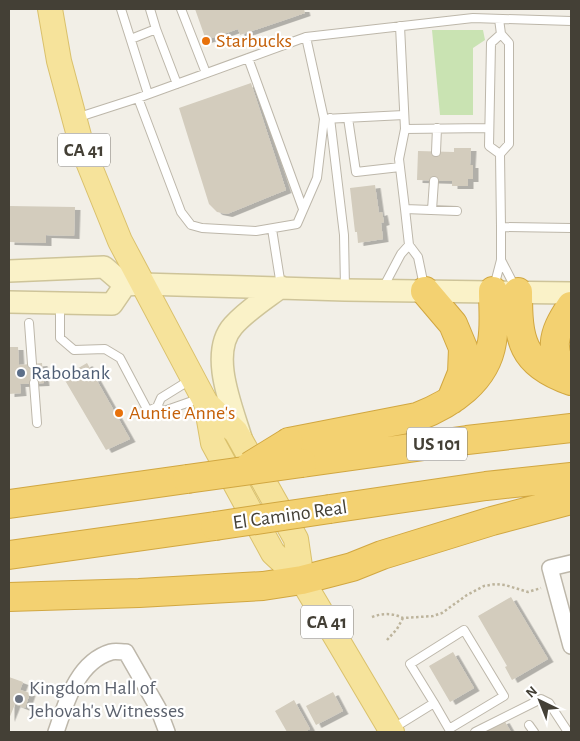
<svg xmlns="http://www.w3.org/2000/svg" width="580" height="741" font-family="'Alegreya Sans',sans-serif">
<defs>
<filter id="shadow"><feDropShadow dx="5.5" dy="3" stdDeviation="0" flood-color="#0004"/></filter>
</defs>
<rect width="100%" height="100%" fill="#f2efe7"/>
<path fill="#c9e3b2" d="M432,30H483L485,40L473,48V115H440Z"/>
<path fill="#d3ccbd" filter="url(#shadow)" d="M195,9H304L305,13L240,35L238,29L206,40Z
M251,83L286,190L227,214L217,212L209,204L179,108Z
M454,148H471L470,165H473V179H468V186H452V181L417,180L418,151L454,152Z
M375,185L379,213L382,212L384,222L381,223L383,239L358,243L357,232H355L350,188Z
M9,206L75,207L74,236L46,235V243L9,242Z
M9,347H18L19,365L42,363L44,383L20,384L21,393L9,394Z
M87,363L130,439L106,450L63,377Z
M511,597L548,659L512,680L505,667L507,666L478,616Z
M453,652L474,688L450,702L429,666Z
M9,677L23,682L20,690L30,693L25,708L15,704L9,719Z
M333,692L343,711L316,725L306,706Z
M294,700L310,729L305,732H287L275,711Z
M504,720L511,732H481Z"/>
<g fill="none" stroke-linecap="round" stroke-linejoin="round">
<defs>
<path id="service" d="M121,9L148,94
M181,9L206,73
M499,19L501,34L509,43V144L500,154L501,227
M400,26L405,129
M156,29L177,84
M306,37L324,119
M131,39L156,29L150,9
M248,58L303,209
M138,98L181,212L191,225L202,228L256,231L297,224L317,178L324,119L404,115
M76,118L138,98L306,37L473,18L571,21
M330,118L344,235L345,288
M348,118L356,172L400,167
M436,152L437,128
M500,154L489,146L491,43L501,34
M405,209L457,211
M432,210L434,181
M272,229L281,286
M501,260L515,287
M424,286L418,257L409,245L405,209L399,159L405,129L489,128
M494,287L501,260V227L571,228
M383,288L401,254L409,245
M60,304V338L74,350L105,349L120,358L148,411L157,407L161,398L190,380
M29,323L32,364
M34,383L37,423
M157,407L164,411L201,398
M529,725L534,732
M392,729L434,703L449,729L504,696L464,630L410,664L434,703
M475,732L541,699L549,703L568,732"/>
<path id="minor" d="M571,563L550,568L571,646
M56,732C66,703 77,662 111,652C115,651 121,652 126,652L158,708L167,732"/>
<path id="secondary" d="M9,271L104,267L125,285L142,284L345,290L571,293
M9,302L112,304L125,285
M242,441C233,410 208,354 233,326C246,311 265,299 281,287"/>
<path id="primary" d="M50,9L59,61L82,147L120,241L206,403L236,432L296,539L302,580
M206,403L213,443L273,553L302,580L392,732"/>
<path id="motorway" d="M425,291L453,324L463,348L462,373L451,400
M518,292C518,340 521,364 571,381
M568,380C549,349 551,336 571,306
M289,442L417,417C451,404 486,381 492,342C495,325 493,308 493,291
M302,463L467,440L571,428
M9,504L187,479
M330,509L486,486L571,477
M9,555L215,526
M9,597L139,593L263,586L302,580L352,567L382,555L492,521L571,500"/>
</defs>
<use href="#service" stroke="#bdb7aa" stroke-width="10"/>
<use href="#minor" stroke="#bdb7aa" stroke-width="18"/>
<use href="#secondary" stroke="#cec499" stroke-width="24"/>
<use href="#primary" stroke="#dac16c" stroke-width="26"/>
<use href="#motorway" stroke="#d1a741" stroke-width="30"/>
<path stroke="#bdb49c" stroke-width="2.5" stroke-dasharray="2.5 2.5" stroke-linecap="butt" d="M372,617C382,613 393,613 403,618L433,616L442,613L467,595L484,586L496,584L505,585L528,592L541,588
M387,640L397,629L403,618"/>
<use href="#service" stroke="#fff" stroke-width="8"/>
<use href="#minor" stroke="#fff" stroke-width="15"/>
<use href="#secondary" stroke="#faf2c8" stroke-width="21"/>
<use href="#primary" stroke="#f6e39b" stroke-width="24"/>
<use href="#motorway" stroke="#f3d171" stroke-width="28"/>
<defs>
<path id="motorway-bridge" d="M250,466L289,442
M187,479L302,463
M215,526L330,509"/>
</defs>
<use href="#motorway-bridge" stroke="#d1a741" stroke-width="30" stroke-linecap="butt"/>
<use href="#motorway-bridge" stroke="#f3d171" stroke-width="28"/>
</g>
<g fill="#e8710a" stroke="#fff" stroke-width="2">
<circle cx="206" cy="41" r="5"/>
<circle cx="119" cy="413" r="5"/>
</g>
<circle fill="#5c6f8a" stroke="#fff" stroke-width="2" cx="21" cy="373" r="5"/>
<circle fill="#6b7280" stroke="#fff" stroke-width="2" cx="19" cy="699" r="5"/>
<g text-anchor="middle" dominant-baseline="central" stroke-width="4.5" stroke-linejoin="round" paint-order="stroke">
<g fill="#fff" stroke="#7c7972" stroke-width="1">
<rect x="58" y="133.5" width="52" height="33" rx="4"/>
<rect x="407" y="427.5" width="60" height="33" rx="4"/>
<rect x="301" y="605.5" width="52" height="33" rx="4"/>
</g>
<g font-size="19" font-weight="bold" fill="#444036">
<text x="84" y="150">CA 41</text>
<text x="437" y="444">US 101</text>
<text x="327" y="622">CA 41</text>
</g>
<g font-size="20" fill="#c56008" stroke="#fff" text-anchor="start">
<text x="216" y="41">Starbucks</text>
<text x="129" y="413">Auntie Anne's</text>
</g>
<g font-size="20" fill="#4e5e75" stroke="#fff" text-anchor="start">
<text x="31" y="373">Rabobank</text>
</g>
<g font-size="20" fill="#444036" stroke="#fff">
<text transform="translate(290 515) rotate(-8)">El Camino Real</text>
</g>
<g font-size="20" fill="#5b616d" stroke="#fff" text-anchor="start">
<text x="29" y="688">Kingdom Hall of<tspan x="29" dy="23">Jehovah's Witnesses</tspan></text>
</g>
</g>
<rect width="580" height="741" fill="none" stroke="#444036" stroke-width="20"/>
<g transform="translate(540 701) rotate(317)" stroke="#ffffff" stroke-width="4" paint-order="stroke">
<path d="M0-4L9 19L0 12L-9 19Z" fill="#444036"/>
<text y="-8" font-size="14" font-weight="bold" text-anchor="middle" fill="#444036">N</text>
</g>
</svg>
